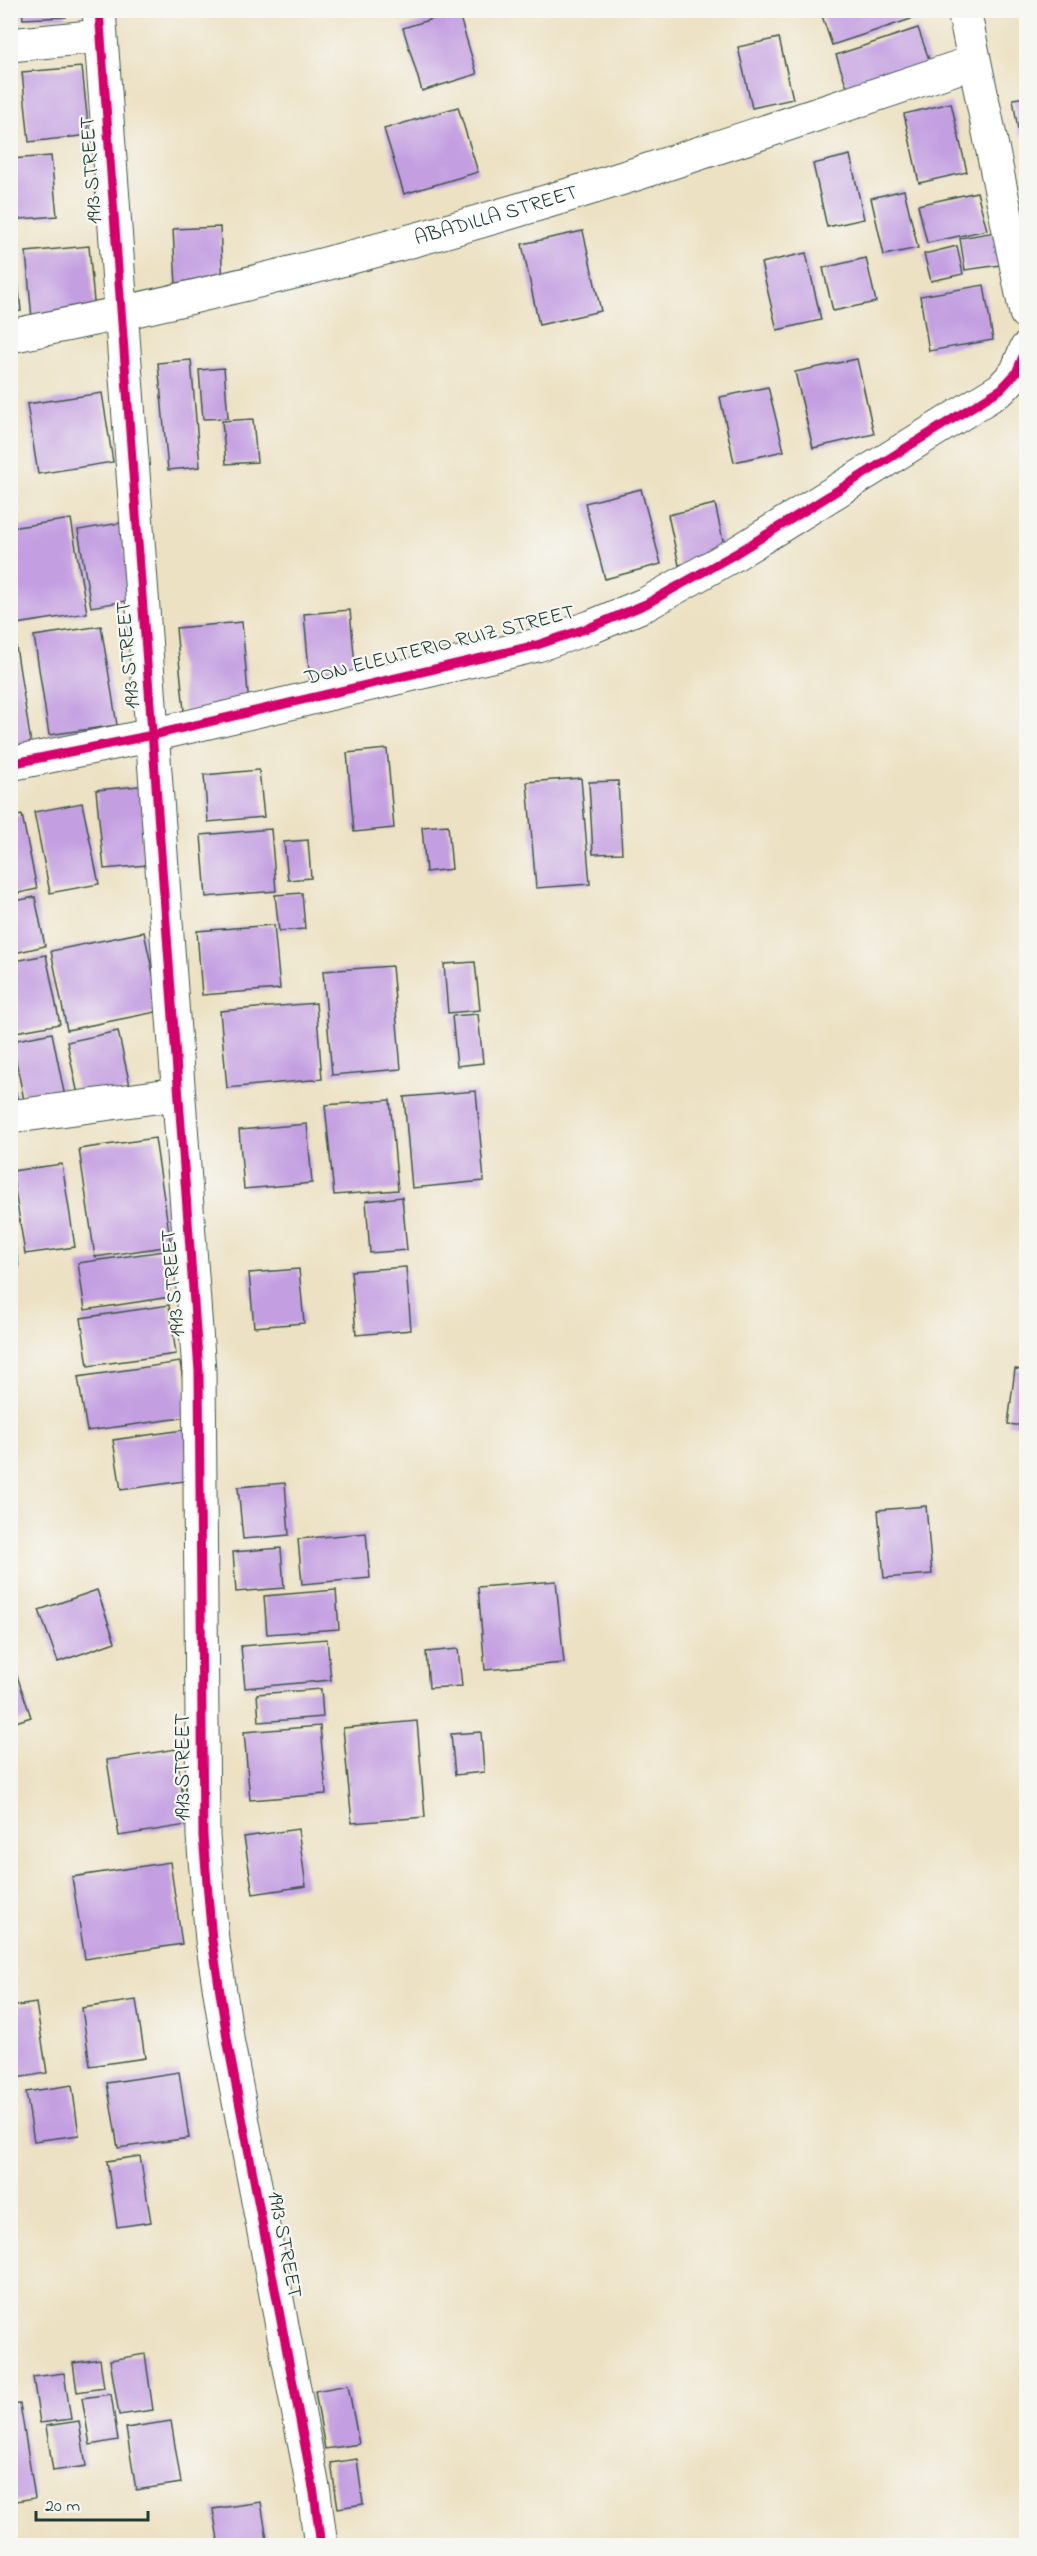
<svg xmlns="http://www.w3.org/2000/svg" width="1037" height="2556" font-family="'Indie Flower',sans-serif">
<rect width="100%" height="100%" fill="#f6f6f2"/>
<filter id="ink" filterUnits="userSpaceOnUse"><feTurbulence type="fractalNoise" baseFrequency=".0167" numOctaves="2"/><feDisplacementMap in="SourceGraphic" scale="12" xChannelSelector="R" yChannelSelector="G"/><feConvolveMatrix kernelMatrix="1 2 1 2 8 2 1 2 1" color-interpolation-filters="sRGB"/></filter>
<filter id="wash" filterUnits="userSpaceOnUse"><feTurbulence type="fractalNoise" baseFrequency=".008" numOctaves="4" result="noise"/><feDisplacementMap in="SourceGraphic" scale="24" xChannelSelector="R" yChannelSelector="G"/><feGaussianBlur stdDeviation="1.35" result="paint"/><feColorMatrix in="noise" values="0 0 0 0 0 0 0 0 0 0 0 0 0 0 0 0 0 1.4 0 .05"/><feComposite in="paint" operator="in"/></filter>
<g filter="url(#wash)">
<rect width="100%" height="100%" fill="#ece1c2"/>
<g id="blocks">
<path fill="#c39ee1" d="M22,10H66V17L23,19Z
M820,10H908L911,19L832,45Z
M458,11L477,74L422,91L403,28Z
M918,28L931,65L849,93L836,55Z
M779,38L793,99L752,108L738,47Z
M82,67L89,135L29,142L22,72Z
M10,94H13L17,143H10Z
M1026,97V139L1025,140V135L1019,136L1013,99Z
M951,103L967,172L919,183L904,114Z
M458,107L478,172L404,194L384,129Z
M850,155L864,219L827,227L813,164Z
M51,156L57,216L10,220V159Z
M904,190L918,248L884,255L871,198Z
M977,192L987,230L927,243L918,205Z
M220,227L223,284L176,286L173,229Z
M583,231L601,311L539,325L522,244Z
M995,232L1000,265L965,270L960,238Z
M10,242H14L21,311L10,312Z
M89,246L95,313L32,319L26,252Z
M957,246L963,274L931,281L924,254Z
M806,253L821,320L777,330L761,263Z
M866,258L876,302L833,311L823,268Z
M984,285L993,340L929,351L920,296Z
M857,359L874,434L813,448L795,372Z
M191,360L200,467L168,470L158,363Z
M224,368L228,418L203,419L199,370Z
M768,387L784,451L734,462L720,397Z
M102,393L113,462L38,474L27,404Z
M253,419L257,462L226,464L222,421Z
M641,489L661,564L605,579L585,503Z
M715,504L726,554L679,565L668,515Z
M71,519L87,613L10,625V528Z
M120,523L132,600L91,607L78,530Z
M350,610L356,677L310,681L304,614Z
M242,622L249,706L184,711L176,628Z
M101,626L117,725L49,735L34,636Z
M15,640L32,750L10,754V641Z
M387,749L394,828L354,832L347,753Z
M259,770L264,817L208,822L204,775Z
M581,778L590,884L536,888L527,782Z
M618,781L622,853L593,854L589,782Z
M150,785L158,864L104,869L96,790Z
M82,803L99,884L50,893L34,812Z
M22,815L37,889L10,895V817Z
M448,825L452,869L426,872L422,827Z
M271,829L276,891L206,897L201,835Z
M308,840L311,878L288,880L284,842Z
M302,893L305,929L279,931L275,895Z
M35,897L45,946L10,954V902Z
M274,925L280,989L202,995L197,931Z
M144,932L161,1011L67,1030L51,951Z
M46,955L60,1024L10,1033V962Z
M475,962L480,1010L448,1013L444,964Z
M392,966L401,1069L332,1075L323,971Z
M316,1003L322,1079L227,1088L220,1011Z
M478,1014L483,1063L457,1066L452,1016Z
M118,1031L131,1090L79,1100L67,1042Z
M52,1033L66,1102L26,1110L12,1041Z
M10,1070L19,1106L10,1108Z
M476,1091L484,1181L412,1188L404,1097Z
M390,1100L398,1190L334,1195L325,1105Z
M307,1124L312,1183L244,1189L239,1130Z
M155,1138L171,1246L95,1257L79,1149Z
M62,1164L75,1247L25,1254L12,1171Z
M402,1197L407,1250L370,1253L366,1201Z
M10,1220L19,1268L10,1269Z
M164,1251L170,1297L85,1310L78,1263Z
M406,1267L411,1330L356,1335L351,1271Z
M299,1269L304,1323L254,1327L249,1273Z
M169,1305L176,1354L88,1366L81,1318Z
M180,1362L189,1417L87,1431L78,1377Z
M1015,1369L1026,1370V1426L1008,1424Z
M190,1429L198,1479L121,1490L113,1440Z
M285,1483L289,1535L243,1539L238,1487Z
M926,1506L932,1574L884,1578L878,1510Z
M366,1533L370,1578L302,1584L298,1539Z
M281,1548L284,1588L236,1592L233,1552Z
M556,1581L564,1663L485,1670L478,1587Z
M97,1590L115,1642L58,1662L39,1610Z
M336,1590L339,1629L267,1634L264,1596Z
M327,1639L331,1680L245,1688L241,1646Z
M458,1649L462,1686L429,1688L426,1652Z
M14,1667L31,1717L10,1724V1668Z
M321,1689L323,1717L259,1722L257,1694Z
M417,1721L425,1817L352,1823L343,1728Z
M320,1726L326,1794L250,1800L244,1732Z
M481,1732L484,1772L455,1775L451,1734Z
M176,1749L187,1825L119,1836L107,1760Z
M298,1829L306,1886L253,1894L244,1837Z
M170,1862L182,1944L85,1959L72,1877Z
M136,2000L145,2058L90,2066L82,2008Z
M36,2003L47,2073L10,2079V2007Z
M179,2072L189,2138L118,2148L107,2083Z
M72,2085L79,2135L34,2141L26,2092Z
M140,2156L151,2222L117,2227L107,2161Z
M145,2354L153,2410L119,2415L110,2360Z
M100,2359L104,2388L77,2392L73,2363Z
M12,2367L15,2389L10,2390V2368Z
M64,2373L71,2419L40,2423L33,2377Z
M348,2385L359,2444L325,2449L315,2391Z
M111,2394L118,2440L90,2445L82,2398Z
M20,2404L35,2498L10,2502V2405Z
M79,2421L86,2466L53,2471L46,2426Z
M171,2421L181,2483L136,2490L126,2428Z
M357,2459L363,2504L338,2508L331,2463Z
M261,2502L268,2546H219L213,2509Z"/>
</g>
</g>
<g filter="url(#ink)">
<use href="#blocks" fill-opacity="0" stroke="#3e5649" stroke-width="1.5"/>
<g fill="none" stroke-linecap="round" stroke-linejoin="round">
<defs>
<g id="minor">
<path d="M99,10L199,1371L203,1836L212,1940L228,2044L314,2493L321,2546"/>
<path d="M964,10L1026,313"/>
<path d="M10,45L100,36"/>
<path id="s1" d="M10,336C221,295 435,238 639,173C751,137 862,99 974,62"/>
<path d="M10,764L153,735L537,645L591,627L646,604L735,554L1001,389L1016,373L1026,349"/>
<path d="M10,1117L177,1094"/>
</g>
</defs>
<use href="#minor" stroke="#3e5649" stroke-width="35"/>
<use href="#minor" stroke="#fff" stroke-width="33"/>
<defs>
<path id="cycleway" d="M99,10L199,1371L203,1836L212,1940L228,2044L314,2493L321,2546
M10,764L153,735L537,645L591,627L646,604L735,554L1001,389L1016,373L1026,349"/>
</defs>
<use href="#cycleway" stroke="#f6f6f2" stroke-width="13"/>
<use href="#cycleway" stroke="#d6006c" stroke-width="9"/>
</g>
</g>
<g text-anchor="middle" dominant-baseline="central" stroke-width="4.5" stroke-linejoin="round" paint-order="stroke">
<g font-size="21" fill="#1f3d34" stroke="#f6f6f2">
<text transform="translate(92 170) rotate(-94)">1913 STREET</text>
<text stroke="none"><textPath href="#s1" startOffset="501">ABADILLA STREET</textPath></text>
<text transform="translate(440 646) rotate(-14)">DON ELEUTERIO RUIZ STREET</text>
<text transform="translate(129 655) rotate(-95)">1913 STREET</text>
<text transform="translate(174 1283) rotate(-95)">1913 STREET</text>
<text transform="translate(184 1767) rotate(-90)">1913 STREET</text>
<text transform="translate(284 2245) rotate(79)">1913 STREET</text>
</g>
</g>
<rect width="1037" height="2556" fill="none" stroke="#f6f6f2" stroke-width="36"/>
<path d="M36 2511v9h112v-9" fill="none" stroke="#1f3d34" stroke-width="3"/>
<text x="45" y="2511" font-size="18" fill="#1f3d34" stroke="#f6f6f2" stroke-width="4.5" paint-order="stroke">20 m</text>
</svg>
